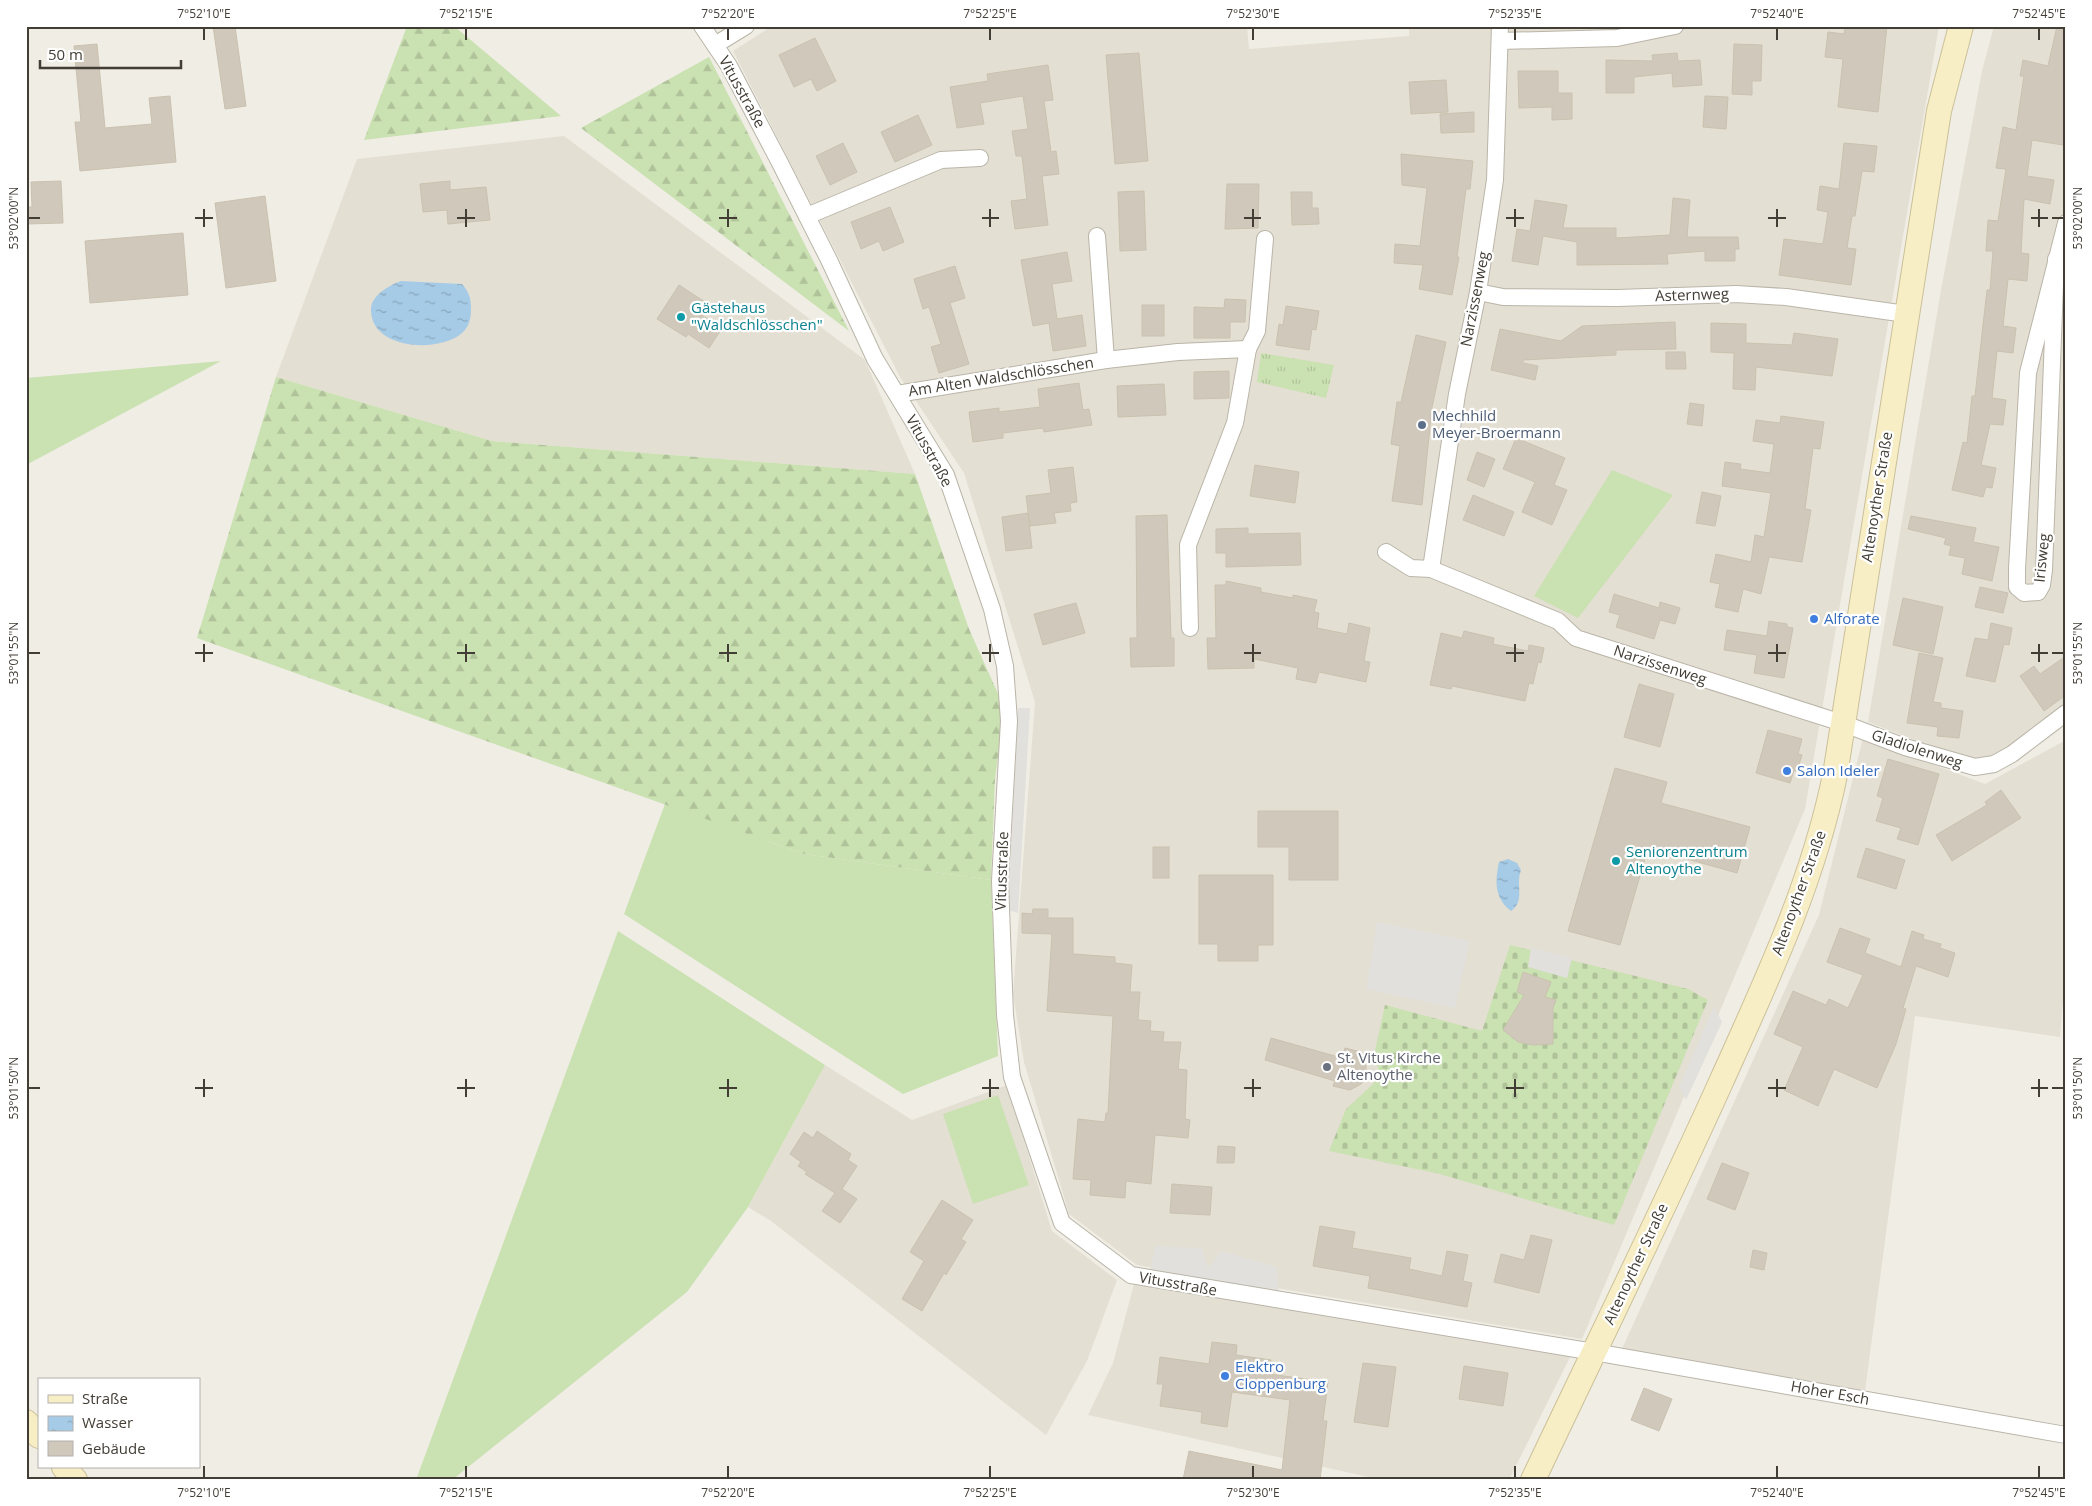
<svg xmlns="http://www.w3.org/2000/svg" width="2092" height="1506" font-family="'Open Sans',sans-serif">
<defs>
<pattern id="forest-firs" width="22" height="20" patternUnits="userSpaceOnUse" patternTransform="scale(1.25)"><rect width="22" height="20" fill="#cae1b1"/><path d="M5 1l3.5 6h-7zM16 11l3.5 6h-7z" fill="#afc299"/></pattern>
<pattern id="cemetery-stones" width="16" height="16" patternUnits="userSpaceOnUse" patternTransform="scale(1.25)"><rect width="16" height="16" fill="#cae1b1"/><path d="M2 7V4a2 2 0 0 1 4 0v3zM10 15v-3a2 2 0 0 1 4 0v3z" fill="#afc299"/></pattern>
<pattern id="park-tufts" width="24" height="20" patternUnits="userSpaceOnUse" patternTransform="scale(1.25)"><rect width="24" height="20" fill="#cae1b1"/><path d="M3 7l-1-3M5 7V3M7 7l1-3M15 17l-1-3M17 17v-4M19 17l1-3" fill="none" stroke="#afc299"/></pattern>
<pattern id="water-ripples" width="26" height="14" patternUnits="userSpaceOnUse" patternTransform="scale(1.25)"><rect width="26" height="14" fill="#a6cbe7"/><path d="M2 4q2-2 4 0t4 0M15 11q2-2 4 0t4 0" fill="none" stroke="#89a6bc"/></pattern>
</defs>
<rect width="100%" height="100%" fill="#f0ede5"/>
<g fill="#e4dfd3">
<polygon points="772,26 1247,26 1249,49 1409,36 1409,26 1939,26 1805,809 1582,1339 1137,1265 1069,1214 1024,1062 1013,994 1035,702 964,473 900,377 733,51"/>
<polygon points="1994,26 2066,26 2066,707 1991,758 1974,763 1868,722 1941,290 1982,71"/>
<polygon points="564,136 865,360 915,474 492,441 276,377 357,159"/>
<polygon points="1863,738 1985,784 2066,740 2066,967 2060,1037 1915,1016 1865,1391 1621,1351 1819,915"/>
<polygon points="825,1065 912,1120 1007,1085 1052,1231 1117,1280 1087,1361 1046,1435 771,1221 748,1207"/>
<polygon points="1134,1284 1571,1355 1509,1480 1382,1480 1088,1415 1113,1363"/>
</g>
<g fill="#cae1b1">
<polygon points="221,361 26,465 26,378"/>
<polygon points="1612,470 1673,495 1578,618 1534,596"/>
<polygon points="665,804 804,854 991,880 998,1056 903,1094 624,914"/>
<polygon points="618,931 825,1065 748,1207 687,1292 452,1480 416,1480"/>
<polygon points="998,1095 1029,1185 973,1204 943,1114"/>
</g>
<g fill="url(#forest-firs)">
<polygon points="407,26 454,26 561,116 364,140"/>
<polygon points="709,57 849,331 581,128"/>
<polygon points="276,377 492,441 915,474 969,629 1004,707 995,779 991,880 804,854 197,638"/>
</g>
<polygon fill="url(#cemetery-stones)" points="1510,945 1688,989 1708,1000 1614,1225 1436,1173 1329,1151 1346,1109 1373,1084 1379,1071 1374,1055 1385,1005 1482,1031"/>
<polygon fill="url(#park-tufts)" points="1261,353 1334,365 1326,398 1257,382"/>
<g fill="#e1e0dc">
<polygon points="1018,708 1030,708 1018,913 1008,910"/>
<polygon points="1377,922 1470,941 1455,1008 1366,989"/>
<polygon points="1531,948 1572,958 1567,978 1528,967"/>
<polygon points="1714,1006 1722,1022 1686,1100 1679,1087"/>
<polygon points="1155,1246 1202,1248 1208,1269 1221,1251 1277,1267 1279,1293 1150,1270"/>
</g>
<g fill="url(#water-ripples)">
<path d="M401,281L462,284C469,292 471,298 471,308C471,317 470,326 462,333C440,353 372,350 371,311C370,296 388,286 401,281Z"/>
<path d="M1508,859L1517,863L1521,870C1515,886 1526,900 1511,911C1494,898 1495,881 1499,862Z"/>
</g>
<g fill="#d0c9bb" stroke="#cac1af">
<polygon points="213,26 235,26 246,106 225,109"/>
<polygon points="1845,26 1887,26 1878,112 1838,107 1843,59 1825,57 1828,32 1844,34"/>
<polygon points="2057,26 2066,26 2066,105 2063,126 2066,126 2063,145 2032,140 2027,176 2054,180 2050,204 2024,199 2021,253 2029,254 2027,281 2008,279 2003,326 2016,328 2013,353 1997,351 1992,398 2006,400 2003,425 1990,424 1981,465 1996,468 1992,488 1986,487 1983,497 1952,490 1963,442 1967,443 1972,396 1975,396 1987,290 1990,290 1993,251 1986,251 1988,220 1998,221 2006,169 1996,168 2003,127 2016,130 2024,76 2020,76 2023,60 2048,66"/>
<polygon points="815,38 836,81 817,91 811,79 794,87 779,55"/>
<polygon points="97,44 105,128 152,124 149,98 170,96 176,162 80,171 75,122 81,122 74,46"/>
<polygon points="1734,44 1762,45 1761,81 1752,81 1752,95 1732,94"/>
<polygon points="1139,53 1148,161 1115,164 1106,55"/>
<polygon points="1677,53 1678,61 1700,60 1702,85 1673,87 1672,73 1634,77 1634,93 1606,93 1606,60 1653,61 1652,55"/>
<polygon points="1048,65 1053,100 1044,101 1051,152 1056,151 1059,174 1042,176 1048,225 1015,229 1011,201 1027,199 1022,156 1016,156 1012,131 1028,129 1023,96 980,103 984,124 957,128 950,87 988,81 987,74"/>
<polygon points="1518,71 1558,71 1558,93 1572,93 1572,119 1552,120 1552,107 1519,108"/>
<polygon points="1446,80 1448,112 1411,114 1409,82"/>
<polygon points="1705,96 1728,97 1726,129 1703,127"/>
<polygon points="1474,112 1474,132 1441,133 1440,114"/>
<polygon points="918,115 932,145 895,162 881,132"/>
<polygon points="843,143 857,172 830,185 816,156"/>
<polygon points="1844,143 1877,146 1874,172 1862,171 1855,216 1852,216 1847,248 1856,249 1851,285 1779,275 1784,239 1823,244 1828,212 1817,210 1820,186 1839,189"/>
<polygon points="1401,154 1473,161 1470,189 1466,189 1457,257 1459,257 1452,295 1419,289 1423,265 1394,263 1395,244 1420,246 1427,188 1402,185"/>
<polygon points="61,181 63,223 26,224 26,207 32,207 31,182"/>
<polygon points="450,181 450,190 486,187 490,220 448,224 447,210 423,212 420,184"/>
<polygon points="1227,184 1259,184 1258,228 1225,229"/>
<polygon points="1144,191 1146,250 1120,251 1118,192"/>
<polygon points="1291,192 1312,192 1312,208 1318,208 1319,224 1292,225"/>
<polygon points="265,196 276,281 226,288 215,203"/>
<polygon points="1673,198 1690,200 1687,237 1738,237 1739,249 1735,249 1735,261 1705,261 1705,251 1667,254 1668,264 1577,265 1577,242 1543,236 1538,265 1512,261 1517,229 1530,231 1535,200 1567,205 1563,228 1616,228 1616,238 1670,235"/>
<polygon points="890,207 904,242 883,251 879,241 861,249 851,222"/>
<polygon points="183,233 188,295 90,303 85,241"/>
<polygon points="1067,252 1072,281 1052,284 1057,319 1082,315 1086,346 1053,351 1049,323 1033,326 1021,260"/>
<polygon points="955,266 965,298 950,303 969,364 939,373 931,347 941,344 929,307 923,309 914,279"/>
<polygon points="679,285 708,304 700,314 722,328 709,348 688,334 686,337 657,319"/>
<polygon points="1225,299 1246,300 1245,322 1230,322 1230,338 1194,338 1194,307 1224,308"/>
<rect x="1142" y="305" width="22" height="31"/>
<polygon points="1286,306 1319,311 1316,330 1312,329 1309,350 1276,345 1279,324 1283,325"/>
<polygon points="1675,322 1676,349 1616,350 1616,355 1523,360 1523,363 1538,366 1535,380 1491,370 1500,329 1561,341 1582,326"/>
<polygon points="1711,323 1746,324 1746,343 1792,345 1794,333 1838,339 1832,376 1756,367 1755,390 1733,389 1734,353 1711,352"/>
<polygon points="1416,335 1446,342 1432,407 1422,505 1392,501 1400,446 1391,444 1397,402 1401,402"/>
<polygon points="1666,352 1685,352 1686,369 1666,369"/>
<polygon points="1229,371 1229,398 1194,399 1194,372"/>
<polygon points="1079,383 1083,410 1089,409 1092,425 1044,432 1043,428 1003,433 1003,438 973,442 969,412 999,408 999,412 1040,407 1038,389"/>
<polygon points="1164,384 1166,415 1118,417 1117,386"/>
<polygon points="1690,403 1704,405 1702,426 1687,424"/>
<polygon points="1781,416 1824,422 1820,449 1813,448 1805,509 1811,510 1802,562 1769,557 1761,594 1743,589 1738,612 1715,607 1720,584 1710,582 1716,554 1751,562 1755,535 1764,537 1771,493 1722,486 1725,462 1741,464 1740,469 1770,473 1774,444 1753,441 1756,420 1780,423"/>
<polygon points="1516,438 1565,458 1554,485 1567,490 1552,525 1522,512 1535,482 1503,469"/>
<polygon points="1477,452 1495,459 1484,487 1467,480"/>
<polygon points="1255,465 1299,472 1295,503 1250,496"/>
<polygon points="1073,467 1077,502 1070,503 1071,511 1054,513 1056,523 1030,526 1026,496 1051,493 1048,470"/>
<polygon points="1702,492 1721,496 1715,526 1696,523"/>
<polygon points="1473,495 1514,512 1504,536 1463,520"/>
<polygon points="1028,513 1032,548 1006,551 1002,517"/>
<polygon points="1167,515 1171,638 1174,638 1174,666 1131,667 1130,638 1137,638 1136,516"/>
<polygon points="1911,516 1976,528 1973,542 1999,547 1992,581 1962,574 1965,558 1949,555 1951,546 1944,544 1946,538 1908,529"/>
<polygon points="1248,528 1248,534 1300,533 1301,565 1226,567 1226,553 1216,553 1216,529"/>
<polygon points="1226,581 1261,588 1261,592 1293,598 1293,595 1317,600 1314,612 1319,613 1317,628 1347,634 1349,623 1370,628 1364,661 1370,662 1366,682 1319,672 1316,683 1296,679 1298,668 1254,659 1254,668 1208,669 1207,638 1216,638 1215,585 1226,585"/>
<polygon points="1980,587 2008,593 2003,613 1975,607"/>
<polygon points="1614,594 1659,608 1660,602 1680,608 1675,624 1660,620 1654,639 1616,627 1620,615 1609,612"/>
<polygon points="1903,598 1943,607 1933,654 1893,645"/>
<polygon points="1076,603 1085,633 1043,645 1034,614"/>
<polygon points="1769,621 1787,624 1787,627 1793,628 1784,678 1754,673 1757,655 1724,650 1727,630 1767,636"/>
<polygon points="1991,623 2012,628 2009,645 2004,644 1995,682 1966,676 1975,638 1988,640"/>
<polygon points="1464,631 1494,638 1493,644 1528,651 1529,645 1544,648 1541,663 1538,662 1533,684 1529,683 1525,701 1452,686 1451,689 1430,685 1441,633 1462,638"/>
<polygon points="1919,653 1943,658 1933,702 1941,703 1941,708 1963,711 1959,738 1937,736 1938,727 1907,723"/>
<polygon points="2066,656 2066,695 2044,711 2020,676 2034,666 2040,674"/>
<polygon points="1639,684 1674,694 1660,747 1624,737"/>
<polygon points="1768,730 1802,739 1798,754 1802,755 1797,771 1794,770 1790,783 1756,773"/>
<polygon points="1888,759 1939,774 1918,845 1897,839 1901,828 1876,821 1883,798 1877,796"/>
<polygon points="1615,768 1667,782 1661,803 1750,827 1737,873 1648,848 1620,945 1568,931"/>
<polygon points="2001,790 2021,818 1952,861 1936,835 1987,805 1985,802"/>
<polygon points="1258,811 1338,811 1338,880 1289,880 1289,847 1258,847"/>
<rect x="1153" y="847" width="16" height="31"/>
<polygon points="1866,848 1905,860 1896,889 1857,877"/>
<polygon points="1199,875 1273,875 1273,945 1258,945 1258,961 1218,961 1218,944 1199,944"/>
<polygon points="1033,909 1048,909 1048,918 1073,918 1073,954 1115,957 1115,963 1132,965 1130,992 1140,992 1138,1020 1151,1021 1150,1031 1164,1032 1163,1042 1181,1042 1178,1069 1187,1070 1185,1119 1190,1120 1188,1138 1155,1135 1151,1184 1126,1181 1125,1198 1090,1195 1091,1180 1073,1179 1078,1119 1105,1122 1106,1113 1108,1113 1113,1016 1047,1011 1052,934 1022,933 1022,913 1032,914"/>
<polygon points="1840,928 1870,939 1865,953 1901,967 1912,931 1924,935 1923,939 1941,944 1940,948 1955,953 1948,977 1916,966 1903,1008 1906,1009 1896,1044 1877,1088 1834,1069 1818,1106 1784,1090 1803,1047 1774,1034 1793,991 1826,1005 1829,999 1848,1008 1863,975 1827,962"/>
<polygon points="1523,972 1551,982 1545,997 1556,1000 1553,1008 1553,1044 1533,1045 1518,1042 1503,1030 1524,995 1517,992"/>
<polygon points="1271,1038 1342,1058 1345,1048 1361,1052 1365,1061 1367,1074 1361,1084 1350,1090 1333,1086 1335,1081 1265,1060"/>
<polygon points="817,1131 851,1154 848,1160 857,1166 842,1189 857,1199 840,1223 822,1211 835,1193 805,1174 807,1172 798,1166 801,1162 790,1154 804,1132 813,1138"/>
<polygon points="1218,1146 1235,1147 1234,1163 1217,1163"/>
<polygon points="1722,1163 1749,1173 1735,1210 1707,1199"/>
<polygon points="1172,1184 1212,1187 1210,1215 1170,1213"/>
<polygon points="942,1200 973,1220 961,1239 966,1242 946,1275 944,1273 922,1311 902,1299 924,1261 910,1252"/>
<polygon points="1320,1226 1355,1232 1352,1248 1411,1258 1409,1269 1442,1276 1447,1251 1468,1255 1463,1281 1472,1283 1467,1307 1368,1288 1370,1276 1313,1266"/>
<polygon points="1531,1235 1552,1240 1539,1293 1494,1282 1501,1254 1524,1260"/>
<polygon points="1753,1250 1767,1253 1764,1270 1750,1267"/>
<polygon points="1212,1342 1237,1345 1236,1355 1271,1360 1269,1374 1328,1382 1323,1421 1327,1421 1320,1480 1183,1480 1189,1451 1282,1470 1290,1400 1232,1392 1227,1427 1201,1423 1202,1412 1160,1406 1163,1384 1157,1384 1160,1357 1209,1364"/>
<polygon points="1363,1363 1396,1367 1388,1427 1354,1422"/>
<polygon points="1464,1366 1508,1373 1503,1406 1459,1399"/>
<polygon points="1644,1388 1672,1399 1659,1431 1631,1420"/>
</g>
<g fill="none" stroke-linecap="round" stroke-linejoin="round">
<g stroke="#bab5a8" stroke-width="18">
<g id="minor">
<polyline points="702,26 729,66 780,163 829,260 875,359 946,475 992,609 1005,666 1009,721 1000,881 1005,1015 1012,1077 1062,1223 1131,1275 1594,1352 2066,1435"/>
<polyline points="1500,41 1617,38 1675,26"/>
<polyline points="715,45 746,26"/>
<polyline points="807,216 941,160 980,158"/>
<polyline points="1097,236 1106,360"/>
<polyline points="2056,259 2044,570 2042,585 2038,592 2024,593 2017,587 2017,569 2028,373 2066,223"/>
<polyline points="1478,292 1503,297 1618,298 1736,294 1786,297 1906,314"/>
<polyline points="1248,349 1257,331 1265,239"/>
<polyline points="897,394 1106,360 1178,352 1248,349 1235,423 1188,545 1190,628"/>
<polyline points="1386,552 1411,568 1431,569 1558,621 1576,638 1842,723 1905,747 1975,767 1994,764 2012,754 2066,713"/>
<polyline points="1431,569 1457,394 1478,292 1495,180 1500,26"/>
</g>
</g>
<g stroke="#cbc098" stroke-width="26">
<g id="secondary">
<polyline points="26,1422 39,1436"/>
<polyline points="64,1467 75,1480"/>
<path d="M1533,1480C1596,1347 1661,1215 1721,1082C1766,982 1813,883 1835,775L1939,111L1961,26"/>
</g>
</g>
<use href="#minor" stroke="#fff" stroke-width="16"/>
<use href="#secondary" stroke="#f8eec6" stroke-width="24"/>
</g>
<path fill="none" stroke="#423d35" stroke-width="2" d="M204,28V40M466,28V40M728,28V40M990,28V40M1253,28V40M1515,28V40M1777,28V40M2039,28V40M204,209V227M466,209V227M728,209V227M990,209V227M1253,209V227M1515,209V227M1777,209V227M2039,209V227M28,218H40M195,218H213M457,218H475M719,218H737M982,218H999M1244,218H1261M1506,218H1524M1768,218H1786M2031,218H2048M2052,218H2064M204,644V662M466,644V662M728,644V662M990,644V662M1253,644V662M1515,644V662M1777,644V662M2039,644V662M28,653H40M195,653H213M457,653H475M719,653H737M982,653H999M1244,653H1261M1506,653H1524M1768,653H1786M2031,653H2048M2052,653H2064M204,1079V1097M466,1079V1097M728,1079V1097M990,1079V1097M1253,1079V1097M1515,1079V1097M1777,1079V1097M2039,1079V1097M28,1088H40M195,1088H213M457,1088H475M719,1088H737M982,1088H999M1244,1088H1261M1506,1088H1524M1768,1088H1786M2031,1088H2048M2052,1088H2064M204,1466V1478M466,1466V1478M728,1466V1478M990,1466V1478M1253,1466V1478M1515,1466V1478M1777,1466V1478M2039,1466V1478"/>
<g fill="#0f9aa8" stroke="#fff" stroke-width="2">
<circle cx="681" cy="317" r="5"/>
<circle cx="1616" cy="861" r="5"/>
</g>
<circle fill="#5c6f8a" stroke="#fff" stroke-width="2" cx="1422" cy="425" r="5"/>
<g fill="#3f7fe0" stroke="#fff" stroke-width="2">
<circle cx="1814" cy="619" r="5"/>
<circle cx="1787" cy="771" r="5"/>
<circle cx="1225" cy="1376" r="5"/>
</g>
<circle fill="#6b7280" stroke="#fff" stroke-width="2" cx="1327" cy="1067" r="5"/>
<g text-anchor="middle" stroke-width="4.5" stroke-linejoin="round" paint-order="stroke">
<g font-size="15" fill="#423d35" stroke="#fff">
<text transform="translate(742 92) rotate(61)" y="5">Vitusstraße</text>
<text transform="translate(1692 295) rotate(-2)" y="5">Asternweg</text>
<text transform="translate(1475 299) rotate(-79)" y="5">Narzissenweg</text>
<text transform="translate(1001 377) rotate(-9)" y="5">Am Alten Waldschlösschen</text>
<text transform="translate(929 451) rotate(61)" y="5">Vitusstraße</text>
<text transform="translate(1877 497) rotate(-81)" y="5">Altenoyther Straße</text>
<text transform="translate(2042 558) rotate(-84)" y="5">Irisweg</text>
<text transform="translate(1660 665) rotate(18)" y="5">Narzissenweg</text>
<text transform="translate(1917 749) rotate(18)" y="5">Gladiolenweg</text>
<text transform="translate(1002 871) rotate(-88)" y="5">Vitusstraße</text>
<text transform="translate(1799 893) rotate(-70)" y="5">Altenoyther Straße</text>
<text transform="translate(1636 1264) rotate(-65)" y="5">Altenoyther Straße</text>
<text transform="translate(1178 1284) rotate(10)" y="5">Vitusstraße</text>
<text transform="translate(1830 1393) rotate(10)" y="5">Hoher Esch</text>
</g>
<g font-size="15" fill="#0d838f" stroke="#fff" text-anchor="start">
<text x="691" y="313">Gästehaus<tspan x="691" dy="17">"Waldschlösschen"</tspan></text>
<text x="1626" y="857">Seniorenzentrum<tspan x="1626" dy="17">Altenoythe</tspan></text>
</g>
<g font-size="15" fill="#4e5e75" stroke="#fff" text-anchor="start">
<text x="1432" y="421">Mechhild<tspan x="1432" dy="17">Meyer-Broermann</tspan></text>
</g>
<g font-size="15" fill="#366cbe" stroke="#fff" text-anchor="start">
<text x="1824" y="624">Alforate</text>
<text x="1797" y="776">Salon Ideler</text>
<text x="1235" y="1372">Elektro<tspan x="1235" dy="17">Cloppenburg</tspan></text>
</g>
<g font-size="15" fill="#5b616d" stroke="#fff" text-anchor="start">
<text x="1337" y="1063">St. Vitus Kirche<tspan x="1337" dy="17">Altenoythe</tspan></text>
</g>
</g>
<rect width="2092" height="1506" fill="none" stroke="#ffffff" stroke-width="55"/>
<rect x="38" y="1378" width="162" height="90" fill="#ffffff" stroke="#b3b1ae"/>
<rect x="48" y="1395" width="25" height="8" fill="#f8eec6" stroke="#b3b1ae"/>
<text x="82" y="1404" font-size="15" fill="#423d35">Straße</text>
<rect x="48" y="1416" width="25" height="15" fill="url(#water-ripples)" stroke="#b3b1ae"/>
<text x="82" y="1428" font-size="15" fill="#423d35">Wasser</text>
<rect x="48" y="1441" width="25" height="15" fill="#d0c9bb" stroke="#b3b1ae"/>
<text x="82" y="1454" font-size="15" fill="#423d35">Gebäude</text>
<path d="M40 60v8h141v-8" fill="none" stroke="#423d35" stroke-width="2.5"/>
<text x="48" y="60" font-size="15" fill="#423d35" stroke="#ffffff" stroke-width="4" paint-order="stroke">50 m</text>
<rect x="28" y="28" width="2036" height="1450" fill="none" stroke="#423d35" stroke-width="2"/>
<g font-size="12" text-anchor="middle" fill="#423d35">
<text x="204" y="18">7°52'10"E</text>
<text x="466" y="18">7°52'15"E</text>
<text x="728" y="18">7°52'20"E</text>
<text x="990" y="18">7°52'25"E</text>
<text x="1253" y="18">7°52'30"E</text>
<text x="1515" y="18">7°52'35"E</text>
<text x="1777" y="18">7°52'40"E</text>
<text x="2039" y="18">7°52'45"E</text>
<text transform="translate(14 218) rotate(-90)" y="4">53°02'00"N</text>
<text transform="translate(2078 218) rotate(-90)" y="4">53°02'00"N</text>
<text transform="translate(14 653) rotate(-90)" y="4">53°01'55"N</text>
<text transform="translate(2078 653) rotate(-90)" y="4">53°01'55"N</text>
<text transform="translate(14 1088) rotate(-90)" y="4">53°01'50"N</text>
<text transform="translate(2078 1088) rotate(-90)" y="4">53°01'50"N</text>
<text x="204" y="1497">7°52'10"E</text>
<text x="466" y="1497">7°52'15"E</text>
<text x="728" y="1497">7°52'20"E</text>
<text x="990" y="1497">7°52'25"E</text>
<text x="1253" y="1497">7°52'30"E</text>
<text x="1515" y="1497">7°52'35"E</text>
<text x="1777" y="1497">7°52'40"E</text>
<text x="2039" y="1497">7°52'45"E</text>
</g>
</svg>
